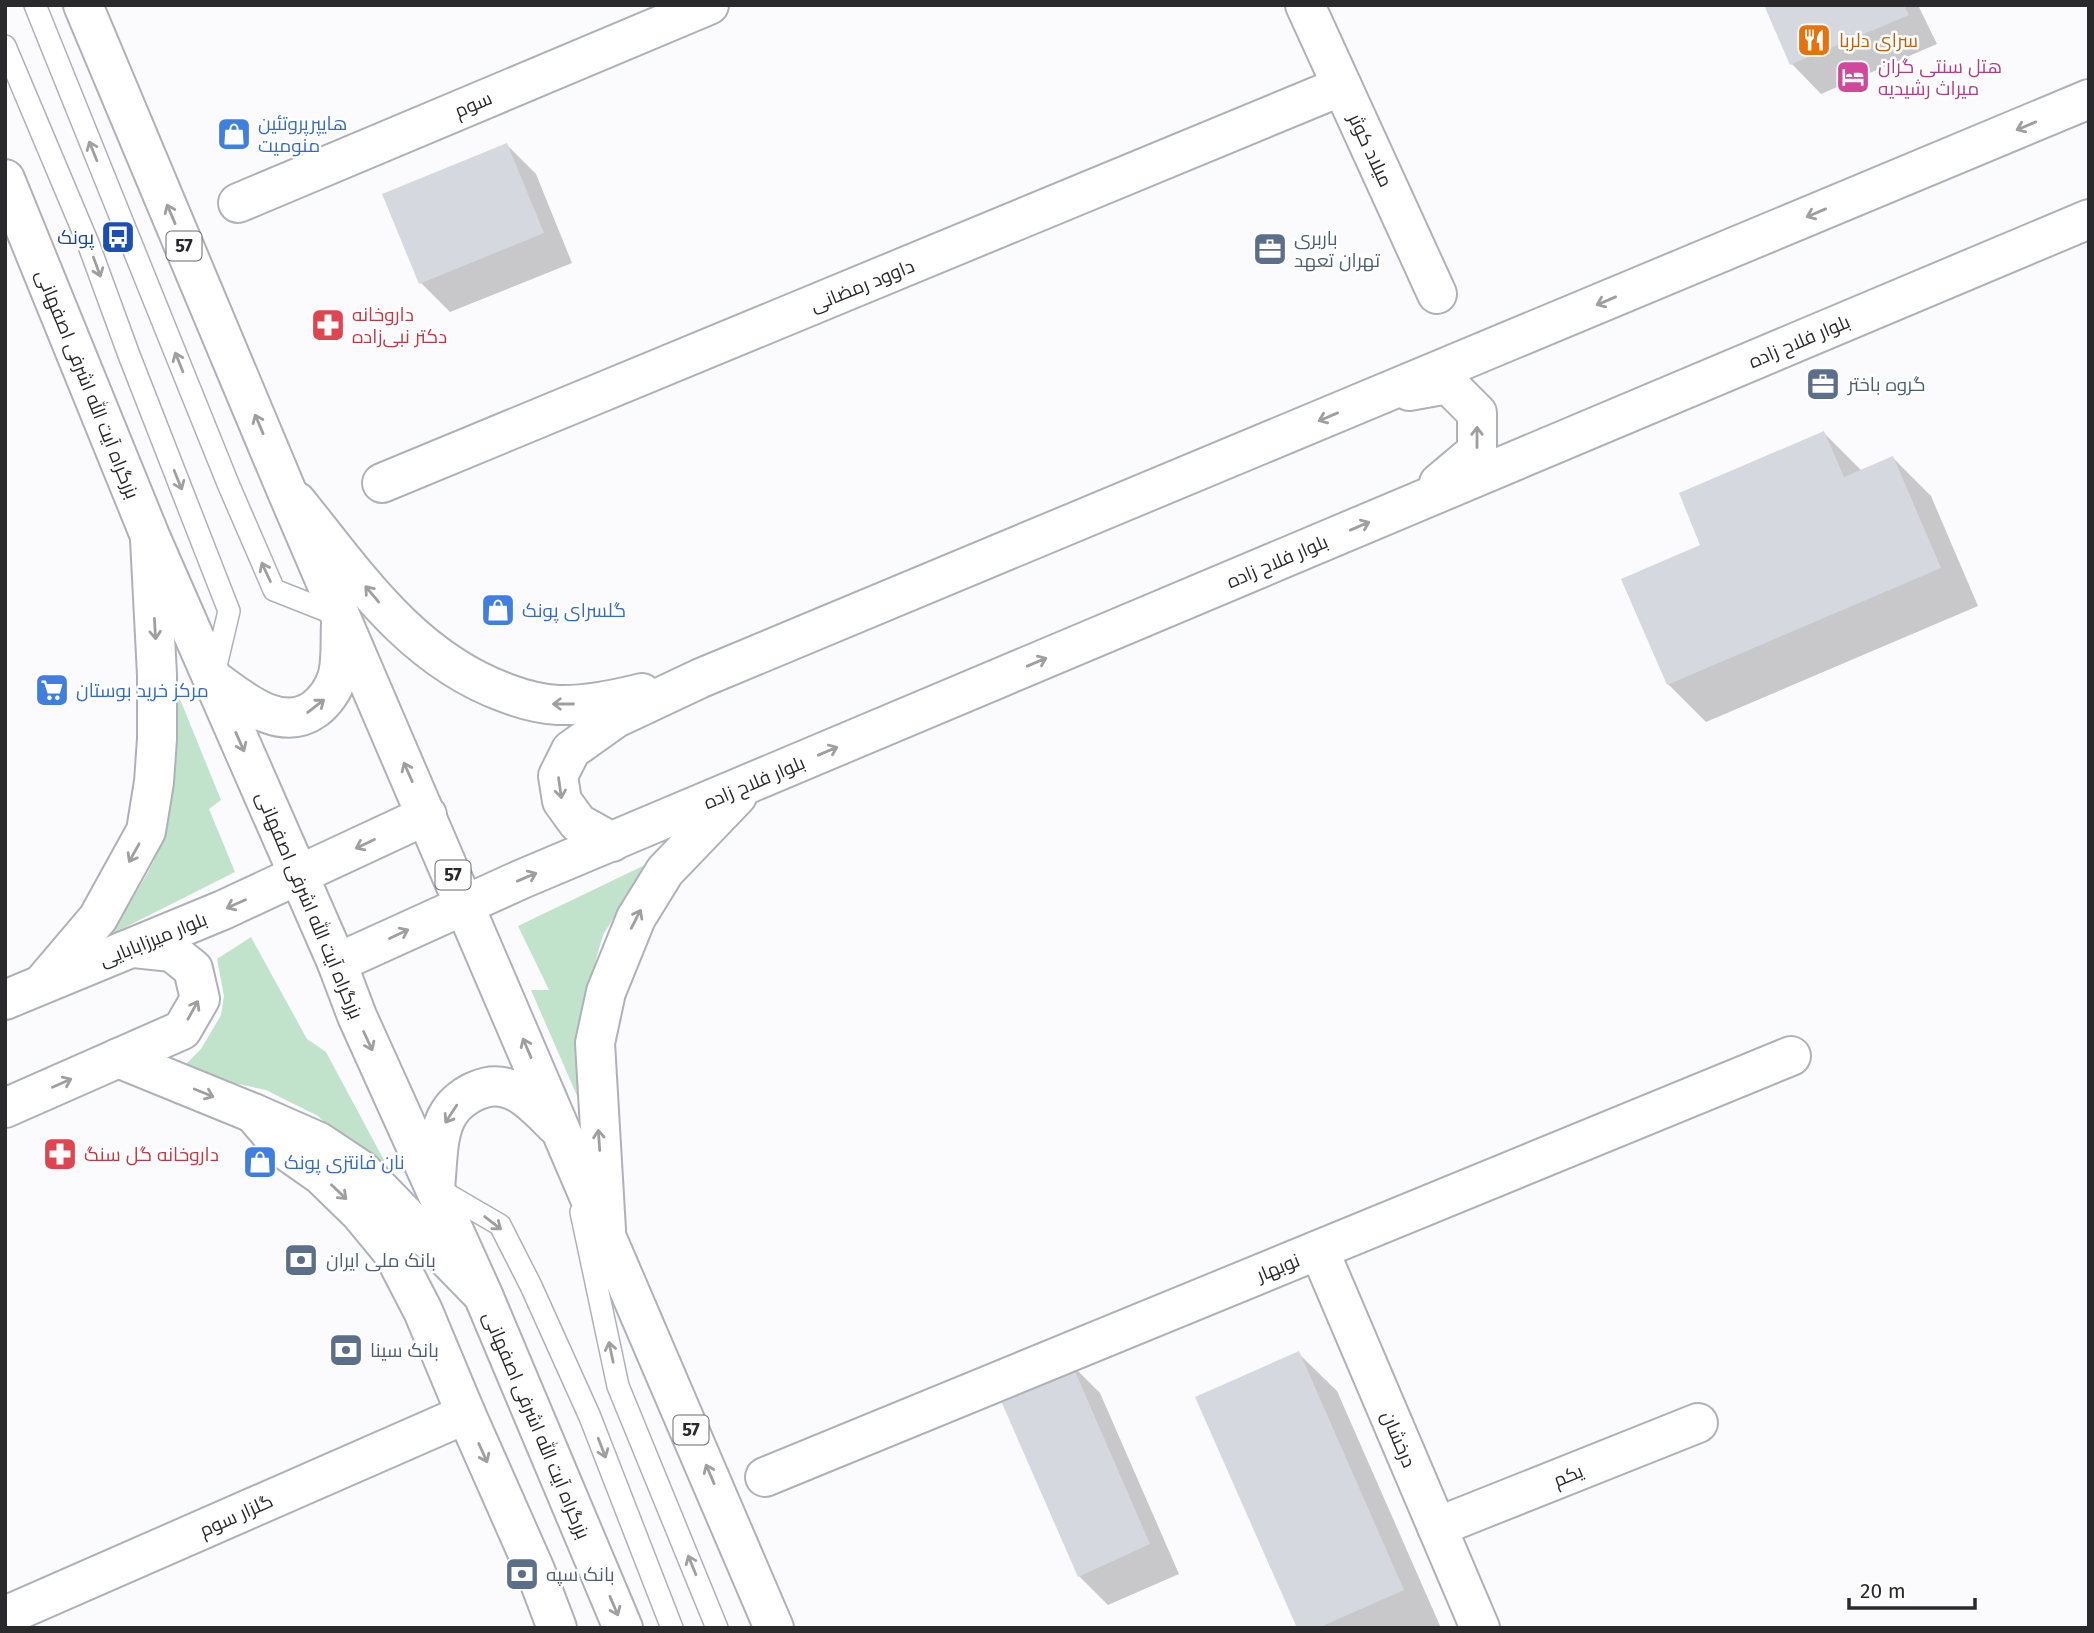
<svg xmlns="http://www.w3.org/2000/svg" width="2094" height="1633" font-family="'Fira Sans',Cairo,sans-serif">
<rect width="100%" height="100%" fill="#fbfbfe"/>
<g fill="#c2e3cb">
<path d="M171,677L221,800L209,809L235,872L110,935C126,908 145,881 158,852C181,796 174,736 171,677Z"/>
<polygon points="647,864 603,935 593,970 584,1014 588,1121 531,990 549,990 518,926"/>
<polygon points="251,937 307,1039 326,1052 408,1205 318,1116 266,1090 172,1070 187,1063 201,1049 221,1015 224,996 217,959"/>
</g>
<g fill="#0003">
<polygon points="1766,5 1918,5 1937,44 1821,94 1792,64"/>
<polygon points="507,145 536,174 572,263 450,312 421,283"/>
<polygon points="1824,433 1862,471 1893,458 1931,496 1978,606 1706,722 1668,684 1703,545"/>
<polygon points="1298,1353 1337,1391 1441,1628 1299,1628"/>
<polygon points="1071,1364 1100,1393 1179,1574 1108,1605 1079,1576"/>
</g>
<g fill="#d6d8df">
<polygon points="1764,5 1904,5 1909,15 1790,65"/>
<polygon points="507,143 544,233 419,284 382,194"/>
<polygon points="1824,431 1844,477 1893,456 1941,568 1667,685 1621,579 1700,545 1679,493"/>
<polygon points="1299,1351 1404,1590 1318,1628 1297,1628 1195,1397"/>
<polygon points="1071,1362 1150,1544 1078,1577 998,1394"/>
</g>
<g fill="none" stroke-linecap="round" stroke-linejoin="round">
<g stroke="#afb1b8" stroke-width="24">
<g id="lane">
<polyline points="35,5 229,486 274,590 340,616"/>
<polyline points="5,46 88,243 129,355 229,611 214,674"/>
<polyline points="440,1190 500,1225 531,1286 590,1417 672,1628"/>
<polyline points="581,1212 618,1386 717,1628"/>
</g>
</g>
<g stroke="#afb1b8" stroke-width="42">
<g id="street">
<polyline points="1305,5 1437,294"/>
<polyline points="238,203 709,5"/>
<polyline points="382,483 1342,86"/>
<polyline points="253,1113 284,1149 321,1175 360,1213 393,1253 423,1311 466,1414 535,1570 557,1628"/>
<polyline points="1319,1250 1480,1628"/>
<polyline points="765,1477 1791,1056"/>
<polyline points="1437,1527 1698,1423"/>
<polyline points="5,1616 466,1414"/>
</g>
</g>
<g stroke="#afb1b8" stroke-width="42">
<g id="secondary">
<polyline points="1409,391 1448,384 1477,413 1477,451 1439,483"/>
<path d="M297,502C357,577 412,659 506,693C522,699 540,704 558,705C586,706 614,700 642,693"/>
<polyline points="612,842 578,823 562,801 558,776 571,750 616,718 701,678 2089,99"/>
<polyline points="337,963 522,879 2089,219"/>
<polyline points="42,984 98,918 146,831 154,782 157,739 157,675 150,539"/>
<polyline points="5,1000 223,910 427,815"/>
<polyline points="118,1058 253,1113 319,1142 361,1170 480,1292"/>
<polyline points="5,1108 182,1030 200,999 193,969 172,952 134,948"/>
<polyline points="606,1230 595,1043 606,992 636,918 665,871 737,796"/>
</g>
</g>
<g stroke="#afb1b8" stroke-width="42">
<g id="highway">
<polyline points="83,5 285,487 774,1628"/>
<polyline points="5,179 150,536 337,963 357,1016 483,1295 623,1628"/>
<path d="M213,679C241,699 280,734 315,709C324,702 333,690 337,678C342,662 340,641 341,624"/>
<path d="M435,1187C438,1164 436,1133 449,1113C455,1103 467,1094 478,1090C510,1076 534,1104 555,1125"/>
</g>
</g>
<use href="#lane" stroke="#fff" stroke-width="21"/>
<use href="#street" stroke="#fff" stroke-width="38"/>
<use href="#secondary" stroke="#fff" stroke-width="38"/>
<use href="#highway" stroke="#fff" stroke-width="38"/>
</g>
<defs><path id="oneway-shaft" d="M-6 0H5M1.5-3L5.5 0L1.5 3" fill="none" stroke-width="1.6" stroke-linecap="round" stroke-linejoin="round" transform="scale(1.75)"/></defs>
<g stroke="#9f9fa0">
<use href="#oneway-shaft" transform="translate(2026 126) rotate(157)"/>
<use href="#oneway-shaft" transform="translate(93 151) rotate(-112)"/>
<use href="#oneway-shaft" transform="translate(1816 213) rotate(157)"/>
<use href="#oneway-shaft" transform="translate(171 214) rotate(-113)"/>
<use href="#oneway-shaft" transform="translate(97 267) rotate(70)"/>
<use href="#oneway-shaft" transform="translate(1606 301) rotate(157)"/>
<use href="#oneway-shaft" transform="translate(179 362) rotate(-112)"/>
<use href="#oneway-shaft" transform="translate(1328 417) rotate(157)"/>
<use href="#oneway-shaft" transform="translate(259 424) rotate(-113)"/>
<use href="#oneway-shaft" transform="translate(1477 437) rotate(-90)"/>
<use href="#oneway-shaft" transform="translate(178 480) rotate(68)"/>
<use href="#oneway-shaft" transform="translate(1360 526) rotate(-23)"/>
<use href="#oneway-shaft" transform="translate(266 572) rotate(-115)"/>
<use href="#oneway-shaft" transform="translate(372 594) rotate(-130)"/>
<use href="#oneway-shaft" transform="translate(155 629) rotate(87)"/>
<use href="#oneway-shaft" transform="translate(1037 662) rotate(-23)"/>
<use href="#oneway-shaft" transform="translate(563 704) rotate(-180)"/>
<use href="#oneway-shaft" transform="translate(316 706) rotate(-38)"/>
<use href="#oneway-shaft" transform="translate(240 742) rotate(66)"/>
<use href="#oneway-shaft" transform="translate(828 751) rotate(-23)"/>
<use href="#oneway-shaft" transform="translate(408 772) rotate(-114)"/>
<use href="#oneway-shaft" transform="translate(560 788) rotate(82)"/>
<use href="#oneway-shaft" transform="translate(365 844) rotate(155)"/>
<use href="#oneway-shaft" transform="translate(134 853) rotate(119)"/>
<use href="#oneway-shaft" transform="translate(527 877) rotate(-23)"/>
<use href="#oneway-shaft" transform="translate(236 904) rotate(156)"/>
<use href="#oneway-shaft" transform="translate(636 919) rotate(-63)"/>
<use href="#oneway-shaft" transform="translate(399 934) rotate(-25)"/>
<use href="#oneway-shaft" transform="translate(193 1010) rotate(-61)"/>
<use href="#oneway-shaft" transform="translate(368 1041) rotate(65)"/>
<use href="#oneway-shaft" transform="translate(527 1048) rotate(-113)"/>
<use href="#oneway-shaft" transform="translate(62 1083) rotate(-24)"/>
<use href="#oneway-shaft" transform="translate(204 1093) rotate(22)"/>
<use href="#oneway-shaft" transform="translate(451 1114) rotate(123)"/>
<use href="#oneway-shaft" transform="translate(599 1140) rotate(-94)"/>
<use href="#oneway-shaft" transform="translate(339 1192) rotate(44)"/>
<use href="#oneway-shaft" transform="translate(493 1223) rotate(38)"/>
<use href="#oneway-shaft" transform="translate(611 1352) rotate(-102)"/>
<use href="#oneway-shaft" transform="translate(602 1448) rotate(69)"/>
<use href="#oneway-shaft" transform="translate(483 1453) rotate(66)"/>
<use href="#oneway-shaft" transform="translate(710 1474) rotate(-113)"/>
<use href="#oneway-shaft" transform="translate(692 1565) rotate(-112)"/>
<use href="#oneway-shaft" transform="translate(614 1606) rotate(67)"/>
</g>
<defs>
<g id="restaurant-square" transform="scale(1.75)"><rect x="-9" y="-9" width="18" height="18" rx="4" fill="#e8710a" stroke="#fff"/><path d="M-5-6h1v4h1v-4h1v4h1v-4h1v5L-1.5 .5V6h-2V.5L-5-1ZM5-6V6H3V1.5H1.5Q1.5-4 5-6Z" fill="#fff"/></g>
<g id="hotel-square" transform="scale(1.75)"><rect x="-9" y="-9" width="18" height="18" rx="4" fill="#d1479c" stroke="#fff"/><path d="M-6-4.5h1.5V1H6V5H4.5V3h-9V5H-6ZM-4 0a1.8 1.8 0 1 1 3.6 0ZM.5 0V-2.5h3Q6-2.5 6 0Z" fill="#fff"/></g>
<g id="shop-square" transform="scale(1.75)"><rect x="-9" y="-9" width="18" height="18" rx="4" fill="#3f7fe0" stroke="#fff"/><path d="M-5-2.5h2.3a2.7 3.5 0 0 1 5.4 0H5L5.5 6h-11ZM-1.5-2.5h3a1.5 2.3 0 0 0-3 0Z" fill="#fff"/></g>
<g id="bus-square" transform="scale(1.75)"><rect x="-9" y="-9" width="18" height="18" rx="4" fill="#1a4fb4" stroke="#fff"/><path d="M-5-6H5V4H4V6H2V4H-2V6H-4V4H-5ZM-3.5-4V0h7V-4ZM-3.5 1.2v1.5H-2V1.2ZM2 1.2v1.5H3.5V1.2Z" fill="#fff"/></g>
<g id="office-square" transform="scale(1.75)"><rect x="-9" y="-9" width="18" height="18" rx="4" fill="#5c6f8a" stroke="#fff"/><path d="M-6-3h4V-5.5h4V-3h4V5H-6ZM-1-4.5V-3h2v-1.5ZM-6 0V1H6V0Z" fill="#fff"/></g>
<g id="pharmacy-square" transform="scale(1.75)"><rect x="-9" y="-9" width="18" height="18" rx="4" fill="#e0444e" stroke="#fff"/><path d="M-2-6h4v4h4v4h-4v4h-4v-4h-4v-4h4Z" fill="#fff"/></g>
<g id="supermarket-square" transform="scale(1.75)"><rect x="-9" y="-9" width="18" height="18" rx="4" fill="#3f7fe0" stroke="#fff"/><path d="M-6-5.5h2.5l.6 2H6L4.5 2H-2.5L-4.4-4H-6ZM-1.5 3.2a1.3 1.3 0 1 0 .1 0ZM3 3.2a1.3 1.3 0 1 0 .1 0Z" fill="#fff"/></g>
<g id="bank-square" transform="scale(1.75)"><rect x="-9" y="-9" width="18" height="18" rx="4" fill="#5c6f8a" stroke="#fff"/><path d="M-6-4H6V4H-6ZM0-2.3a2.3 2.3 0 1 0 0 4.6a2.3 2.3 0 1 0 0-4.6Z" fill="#fff"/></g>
</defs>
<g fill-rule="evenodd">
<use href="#restaurant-square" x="1814" y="40"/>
<use href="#hotel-square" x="1853" y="77"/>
<use href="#shop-square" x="234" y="134"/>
<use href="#bus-square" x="118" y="237"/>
<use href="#office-square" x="1270" y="249"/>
<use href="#pharmacy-square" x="328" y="325"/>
<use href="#office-square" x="1823" y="384"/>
<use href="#shop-square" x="498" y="610"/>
<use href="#supermarket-square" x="52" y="690"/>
<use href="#pharmacy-square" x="60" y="1154"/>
<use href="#shop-square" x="260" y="1162"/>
<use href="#bank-square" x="301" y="1260"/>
<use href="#bank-square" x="346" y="1350"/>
<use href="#bank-square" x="522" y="1574"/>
</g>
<g text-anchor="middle" stroke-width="5" stroke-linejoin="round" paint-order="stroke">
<g fill="#fff" stroke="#6a6a6c" stroke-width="2">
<rect x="166.5" y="231.5" width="35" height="29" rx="5"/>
<rect x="435.5" y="860.5" width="35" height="29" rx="5"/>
<rect x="673.5" y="1415.5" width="35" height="29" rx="5"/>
</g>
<g font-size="18" font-weight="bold" fill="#2a2a2d">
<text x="184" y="252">57</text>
<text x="453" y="881">57</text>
<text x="691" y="1436">57</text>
</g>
<g font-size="19" fill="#c56008" stroke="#fff" text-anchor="start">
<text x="1839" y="47">سرای دلربا</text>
</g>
<g font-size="19" fill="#b23c85" stroke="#fff" text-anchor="start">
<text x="1878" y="73">هتل سنتی گران<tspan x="1878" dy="22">میراث رشیدیه</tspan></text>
</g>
<g font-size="19" fill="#2a2a2d" stroke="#fff">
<text transform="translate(473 104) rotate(-23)" y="7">سوم</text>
<text transform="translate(1371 150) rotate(65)" y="7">میلاد کوثر</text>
<text transform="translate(862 285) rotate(-22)" y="7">داوود رمضانی</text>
<text transform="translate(1799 341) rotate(-23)" y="7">بلوار فلاح زاده</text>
<text transform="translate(88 384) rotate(68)" y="7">بزرگراه آیت الله اشرفی اصفهانی</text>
<text transform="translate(1277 561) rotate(-23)" y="7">بلوار فلاح زاده</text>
<text transform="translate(754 782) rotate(-23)" y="7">بلوار فلاح زاده</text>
<text transform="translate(310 905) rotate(67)" y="7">بزرگراه آیت الله اشرفی اصفهانی</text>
<text transform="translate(153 939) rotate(-22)" y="7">بلوار میرزابابایی</text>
<text transform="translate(1278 1267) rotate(-22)" y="7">نوبهار</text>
<text transform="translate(537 1425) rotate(67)" y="7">بزرگراه آیت الله اشرفی اصفهانی</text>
<text transform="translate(1399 1439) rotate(67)" y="7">درخشان</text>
<text transform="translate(1568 1475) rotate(-22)" y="7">یکم</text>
<text transform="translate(236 1515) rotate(-24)" y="7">گلزار سوم</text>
</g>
<g font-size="19" fill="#366cbe" stroke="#fff" text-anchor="start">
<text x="258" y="130">هایپرپروتئین<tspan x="258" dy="22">منومیت</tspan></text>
<text x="522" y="617">گلسرای پونک</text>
<text x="76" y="697">مرکز خرید بوستان</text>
<text x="284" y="1169">نان فانتزی پونک</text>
</g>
<g font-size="19" fill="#164399" stroke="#fff" text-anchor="end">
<text x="94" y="244">پونک</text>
</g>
<g font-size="19" fill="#4e5e75" stroke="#fff" text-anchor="start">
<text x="1294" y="245">باربری<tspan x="1294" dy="22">تهران تعهد</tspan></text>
<text x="1848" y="391">گروه باختر</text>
<text x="326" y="1267">بانک ملی ایران</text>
<text x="370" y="1357">بانک سینا</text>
<text x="546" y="1581">بانک سپه</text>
</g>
<g font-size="19" fill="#be3a42" stroke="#fff" text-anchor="start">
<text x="352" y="321">داروخانه<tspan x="352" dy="22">دکتر نبی‌زاده</tspan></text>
<text x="84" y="1161">داروخانه گل سنگ</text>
</g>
</g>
<rect width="2094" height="1633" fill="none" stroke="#2a2a2d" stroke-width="14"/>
<path d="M1849 1598v10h126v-10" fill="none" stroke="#2a2a2d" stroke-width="3.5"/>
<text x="1860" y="1598" font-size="21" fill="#2a2a2d" stroke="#ffffff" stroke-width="5" paint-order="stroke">20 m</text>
</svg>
